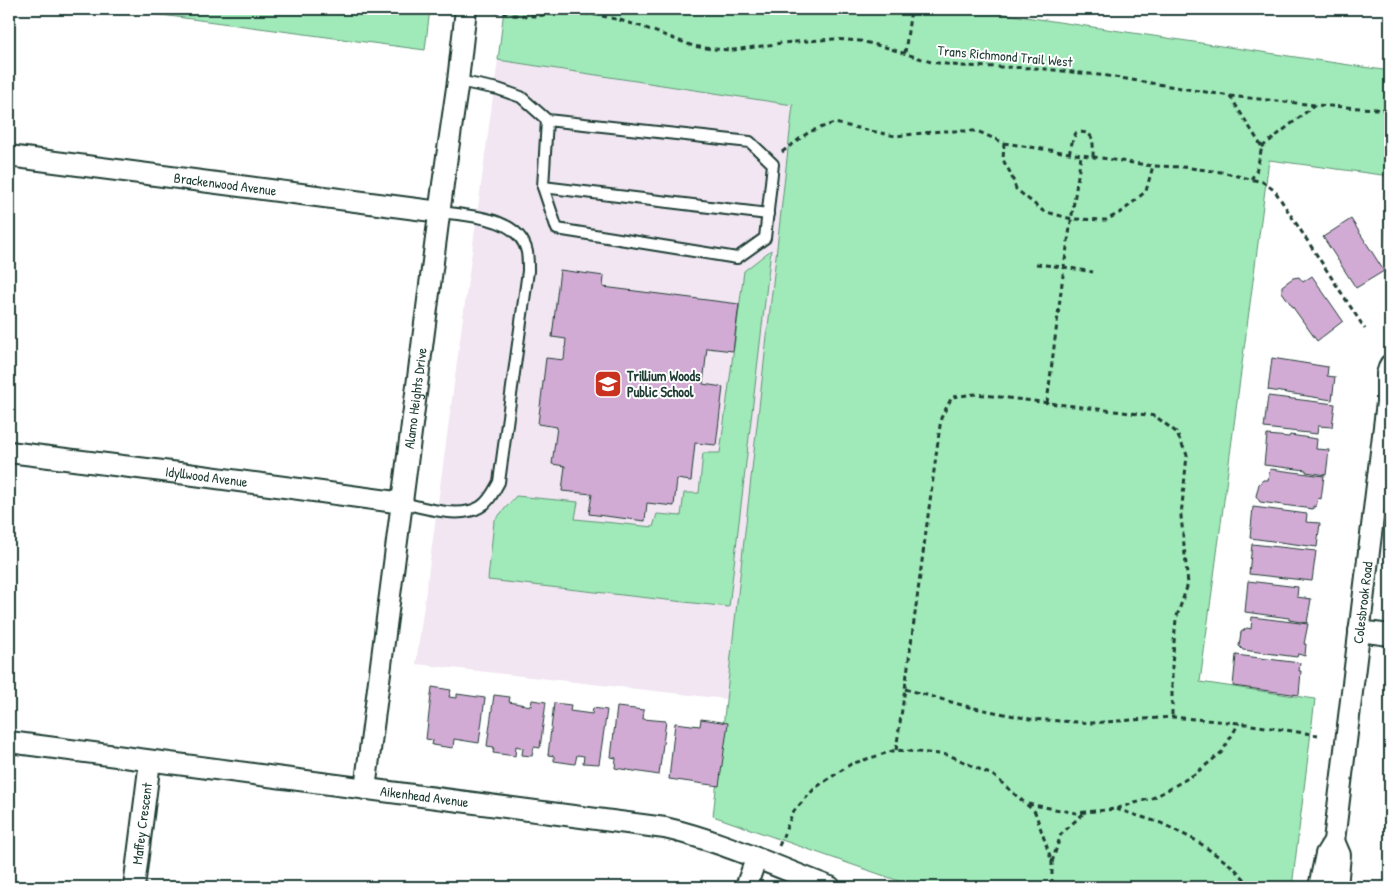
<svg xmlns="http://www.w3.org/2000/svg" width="1399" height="896" font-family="'Patrick Hand',sans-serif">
<rect width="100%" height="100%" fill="#fff"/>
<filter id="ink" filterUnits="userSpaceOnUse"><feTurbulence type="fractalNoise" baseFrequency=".02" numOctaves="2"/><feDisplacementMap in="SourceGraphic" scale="10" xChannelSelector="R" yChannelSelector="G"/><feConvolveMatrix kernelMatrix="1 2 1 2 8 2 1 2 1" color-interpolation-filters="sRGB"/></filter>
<g filter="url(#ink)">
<polygon fill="#f1e6f2" points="498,60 793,105 726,699 416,664"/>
<g fill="#a0e9b8" stroke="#609376">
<polygon points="116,9 430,9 425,50"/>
<polygon points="504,9 971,9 1390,71 1390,176 1269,160 1200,682 1315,699 1292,887 916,887 713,816 793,105 498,60"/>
<polygon points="771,250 729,607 488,580 494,521 516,496 578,502 575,519 653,527 657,514 681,516 684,493 699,493 703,453 720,453 744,271"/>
</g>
<g fill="#d1abd4" stroke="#1f3d34">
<polygon points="1386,218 1390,218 1390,278 1388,278"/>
<polygon points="1351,219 1384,271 1356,288 1323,237"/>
<polygon points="560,270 604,276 603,287 739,304 733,351 707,348 703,384 723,387 716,445 695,443 691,481 677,479 674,506 647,503 645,521 589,514 592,494 562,491 565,466 552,464 557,427 538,424 546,358 564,360 566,339 552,337"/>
<polygon points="1312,276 1343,321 1317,341 1282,292 1282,286 1293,278 1299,277 1303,282"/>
<polygon points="1272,358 1328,367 1327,376 1335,377 1332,400 1268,390"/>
<polygon points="1268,396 1335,404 1332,427 1318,426 1317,434 1264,428"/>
<polygon points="1267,435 1289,437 1290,435 1317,439 1316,449 1329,450 1326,475 1306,472 1306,470 1264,465"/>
<polygon points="1270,469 1324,476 1321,499 1318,498 1316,507 1313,506 1313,509 1260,502 1256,496 1259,484 1263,480 1268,480"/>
<polygon points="1253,507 1307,514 1306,522 1320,523 1317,547 1250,538"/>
<polygon points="1252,544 1316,551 1312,581 1249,574"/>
<polygon points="1248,581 1298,587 1297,597 1311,599 1307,623 1289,620 1289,618 1245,612"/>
<polygon points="1252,617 1308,624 1304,644 1306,644 1305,656 1298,654 1297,657 1243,650 1239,646 1241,632 1247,628 1251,629"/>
<polygon points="1236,655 1300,663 1299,671 1301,671 1299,695 1233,686"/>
<polygon points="432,687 451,690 449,697 457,698 457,694 485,698 479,743 454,739 453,748 432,745 433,740 426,739"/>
<polygon points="494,695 510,697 509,702 531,706 532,700 546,702 540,748 534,747 532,756 522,755 523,748 516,746 515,756 493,753 494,747 487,746"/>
<polygon points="554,703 571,705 570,711 592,714 593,708 607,710 599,764 583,763 584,756 577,755 575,764 554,761 554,756 548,755"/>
<polygon points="617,707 644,710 643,719 666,721 659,775 615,768 616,758 611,757"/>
<polygon points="701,719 728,723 719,786 669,779 675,723 700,726"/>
</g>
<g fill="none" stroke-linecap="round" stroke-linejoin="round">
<g stroke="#1f3d34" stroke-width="14">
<g id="service">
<polyline points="458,81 498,89 521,97 547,120 543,187 557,229 737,258 765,238 773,164 750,142 547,120"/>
<polyline points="543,187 768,214"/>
<path d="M403,503C424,508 460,519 480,507C489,502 494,491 499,482L528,271C528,265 528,258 527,252C519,216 468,216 440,212"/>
</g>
</g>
<g stroke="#1f3d34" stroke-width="24">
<g id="minor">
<path id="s1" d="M9,156L440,212"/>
<path id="s2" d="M9,452L187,474L403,503"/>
<polyline points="1359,631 1390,635"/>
<path id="s3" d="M9,742L665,828C722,841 776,867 830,887"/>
<path id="s4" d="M365,789L443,184L458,81L466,9"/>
<polyline points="1334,841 1340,855 1337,887"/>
<path id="s5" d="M134,887L150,761"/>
<polyline points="746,887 756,859"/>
<path id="s6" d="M1319,887L1326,854L1334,841L1387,402V374L1390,365"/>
</g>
</g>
<g stroke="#1f3d34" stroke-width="3" stroke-dasharray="5 4" stroke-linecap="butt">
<polyline points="486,10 512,15 534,16 571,12 597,15 616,19 643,27 693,46 712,49 734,50 782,43 834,39 860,41 885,47 931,62 961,66 1036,68 1108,76 1230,96 1315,105 1390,110"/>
<polyline points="905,53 911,9"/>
<polyline points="1230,96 1262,147 1256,172 1251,179"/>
<polyline points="1004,143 1003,160 1011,174 1016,189 1043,211 1072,219 1106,220 1123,211 1146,191 1153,166"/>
<polyline points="1262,147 1315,105"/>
<polyline points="782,152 809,132 834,123 895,136 942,131 977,131 1004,143 1153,166 1183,167 1221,172 1263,182 1275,191 1365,329"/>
<path d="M1069,154L1073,139L1076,133C1096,129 1093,144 1093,158"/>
<polyline points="1036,264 1064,267 1093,272"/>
<polyline points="1047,403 1064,267 1081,156"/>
<polyline points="905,689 969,707 1030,719 1092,723 1172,717 1239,723 1318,735"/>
<polyline points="896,750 905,689 941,418 952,397 976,394 1155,416 1176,432 1187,455 1181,516 1188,584 1176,619 1172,665 1172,717"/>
<polyline points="1028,804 1076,813 1115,809 1155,797 1195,774 1222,752 1239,723"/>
<polyline points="1116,809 1161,823 1197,841 1233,867 1252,887"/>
<polyline points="779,846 793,812 815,788 851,764 896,750 949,755 994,776 1035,812 1052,862 1052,887"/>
<polyline points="1052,862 1061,834 1085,812"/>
</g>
<use href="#service" stroke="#fff" stroke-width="10"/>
<use href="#minor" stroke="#fff" stroke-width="20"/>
</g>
</g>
<defs>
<g id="school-square" transform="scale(1.4375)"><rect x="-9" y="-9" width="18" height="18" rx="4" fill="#c8321e" stroke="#fff"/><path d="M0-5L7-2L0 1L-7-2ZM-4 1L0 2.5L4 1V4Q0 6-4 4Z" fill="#fff"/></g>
</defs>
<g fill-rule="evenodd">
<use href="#school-square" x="608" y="384"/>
</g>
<g text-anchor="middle" stroke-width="4" stroke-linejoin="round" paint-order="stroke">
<g font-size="14" fill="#1f3d34" stroke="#fff">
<text transform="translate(1005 56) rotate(5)" y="5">Trans Richmond Trail West</text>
<text dy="5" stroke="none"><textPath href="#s1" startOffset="218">Brackenwood Avenue</textPath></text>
<text dy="5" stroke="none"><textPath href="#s4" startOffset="394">Alamo Heights Drive</textPath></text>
<text dy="5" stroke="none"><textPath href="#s2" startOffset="199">Idyllwood Avenue</textPath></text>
<text dy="5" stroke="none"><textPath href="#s6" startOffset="289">Colesbrook Road</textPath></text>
<text dy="5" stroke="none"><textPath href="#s3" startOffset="419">Aikenhead Avenue</textPath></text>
<text dy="5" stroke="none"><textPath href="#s5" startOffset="64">Maffey Crescent</textPath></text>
</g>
<g font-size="14" font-weight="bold" fill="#1f3d34" stroke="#fff" text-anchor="start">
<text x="627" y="381">Trillium Woods<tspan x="627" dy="16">Public School</tspan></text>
</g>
</g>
<rect width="1399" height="896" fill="none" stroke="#fff" stroke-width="30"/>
<rect x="15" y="15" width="1369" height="866" fill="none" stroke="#1f3d34" stroke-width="2" filter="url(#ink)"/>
</svg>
